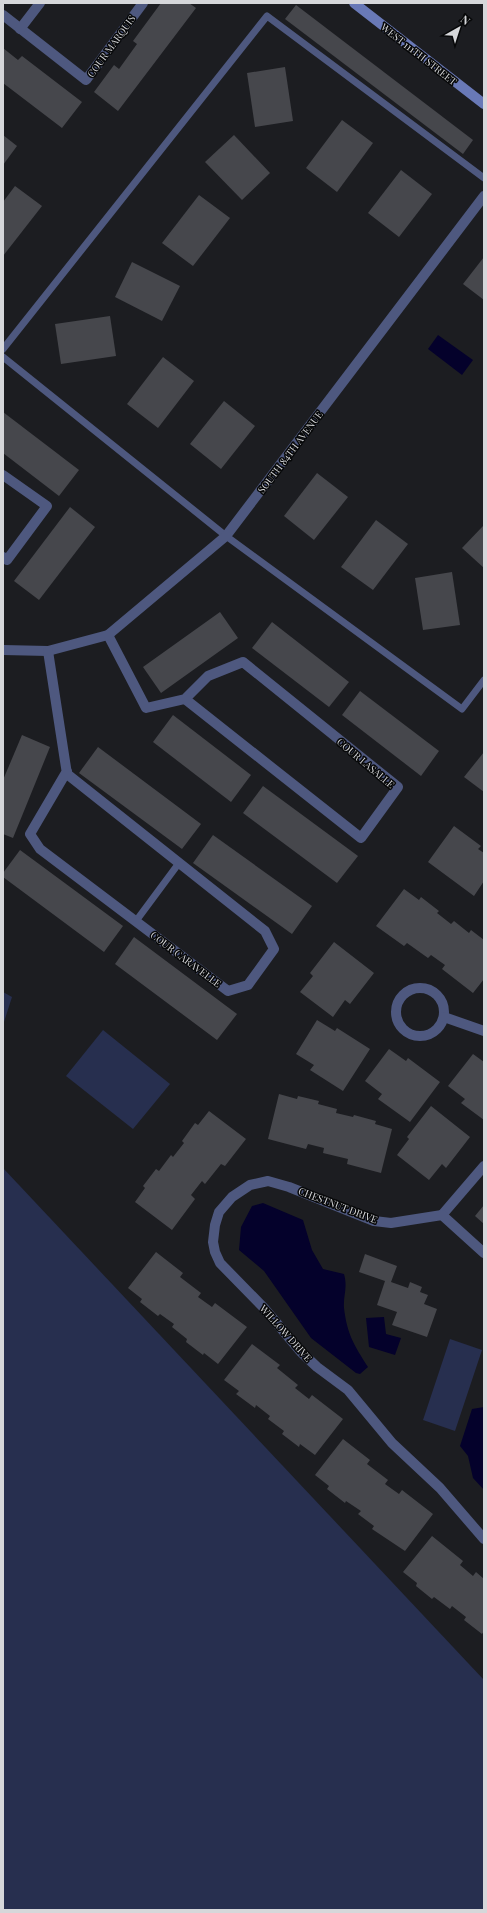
<svg xmlns="http://www.w3.org/2000/svg" width="487" height="1913" font-family="'Playfair Display',serif">
<rect width="100%" height="100%" fill="#1c1d21"/>
<g fill="#272f4f">
<polygon points="3,992 12,997 4,1022 3,1022"/>
<polygon points="103,1030 170,1084 133,1129 66,1076"/>
<polygon points="3,1168 484,1680 484,1910 3,1910"/>
<polygon points="450,1339 482,1350 455,1431 423,1420"/>
</g>
<g fill="#04012b">
<polygon points="438,335 473,360 462,375 428,349"/>
<path d="M263,1203L303,1220L312,1250L323,1269L344,1274C348,1288 343,1296 344,1308C347,1334 354,1345 368,1367L360,1374L356,1373L311,1338L264,1271L239,1250L241,1227L252,1206Z"/>
<polygon points="384,1317 386,1334 401,1338 395,1355 369,1347 366,1318"/>
<polygon points="484,1407 484,1490 473,1478 468,1456 460,1446 472,1409"/>
</g>
<g fill="#46474c">
<polygon points="161,3 189,3 196,8 118,111 94,92 114,65 119,69 137,44 133,41"/>
<polygon points="296,5 473,140 463,154 285,19"/>
<polygon points="3,48 18,60 22,56 82,102 62,128 3,83"/>
<polygon points="285,67 293,121 255,127 247,73"/>
<polygon points="342,120 373,143 337,192 306,168"/>
<polygon points="3,135 17,146 3,165"/>
<polygon points="234,135 270,173 242,200 205,162"/>
<polygon points="401,170 432,194 399,237 368,213"/>
<polygon points="15,186 42,206 3,256 3,202"/>
<polygon points="199,195 230,218 193,266 162,243"/>
<polygon points="484,257 484,300 463,284"/>
<polygon points="132,262 180,286 162,321 115,297"/>
<polygon points="110,316 116,356 61,364 55,324"/>
<polygon points="163,357 194,381 158,428 127,404"/>
<polygon points="224,401 255,426 221,469 190,444"/>
<polygon points="3,412 79,470 59,496 3,453"/>
<polygon points="317,473 348,497 314,540 284,516"/>
<polygon points="70,507 95,527 39,600 14,581"/>
<polygon points="376,520 408,544 373,590 341,567"/>
<polygon points="484,525 484,568 462,548"/>
<polygon points="452,572 460,625 423,630 415,578"/>
<polygon points="220,612 238,638 161,693 143,667"/>
<polygon points="272,622 349,682 329,707 252,648"/>
<polygon points="360,691 439,751 421,776 342,715"/>
<polygon points="173,715 251,775 231,802 153,742"/>
<polygon points="22,735 50,747 13,838 3,834 3,780"/>
<polygon points="98,747 201,824 182,849 79,773"/>
<polygon points="484,752 484,792 464,777"/>
<polygon points="263,786 358,856 337,883 243,813"/>
<polygon points="454,826 481,846 478,849 484,853 484,881 474,896 428,862"/>
<polygon points="213,835 312,906 292,934 193,863"/>
<polygon points="20,850 123,926 104,952 3,877 3,873"/>
<polygon points="404,889 419,900 421,897 439,911 437,913 451,924 454,921 469,933 471,930 484,940 484,979 473,993 442,969 445,965 431,955 428,958 407,943 404,946 376,926"/>
<polygon points="134,937 237,1014 217,1040 115,964"/>
<polygon points="334,942 374,973 350,1004 345,1000 333,1017 300,992 313,976 310,973"/>
<polygon points="317,1020 335,1031 337,1028 370,1049 343,1091 310,1070 314,1065 296,1054"/>
<polygon points="389,1049 406,1061 408,1058 440,1082 410,1122 378,1099 382,1094 365,1081"/>
<polygon points="473,1054 484,1062 484,1120 461,1103 465,1099 448,1086"/>
<polygon points="279,1094 297,1099 298,1096 319,1101 318,1104 337,1109 336,1113 353,1117 354,1115 376,1121 375,1124 392,1129 381,1173 347,1164 348,1159 323,1153 324,1148 308,1144 306,1149 268,1139"/>
<polygon points="431,1106 470,1137 446,1168 442,1164 429,1180 397,1155 409,1139 407,1137"/>
<polygon points="209,1111 246,1139 225,1166 221,1164 205,1184 202,1181 191,1195 195,1199 172,1230 135,1202 145,1188 143,1186 156,1169 159,1171 171,1155 173,1157 184,1143 182,1141 195,1123 198,1125"/>
<polygon points="484,1205 484,1224 475,1216"/>
<polygon points="156,1252 183,1273 180,1277 201,1293 198,1297 212,1307 215,1303 247,1327 218,1364 204,1353 203,1355 186,1342 187,1339 172,1327 174,1324 160,1314 158,1316 140,1302 142,1299 128,1288"/>
<polygon points="365,1254 397,1266 391,1282 408,1288 410,1282 422,1287 420,1292 428,1295 424,1304 437,1309 427,1337 392,1325 397,1312 377,1305 385,1281 359,1272"/>
<polygon points="252,1344 280,1365 277,1368 298,1385 295,1388 309,1399 312,1395 343,1419 315,1455 300,1444 299,1447 282,1434 284,1431 268,1419 270,1416 256,1405 255,1408 236,1394 239,1391 224,1380"/>
<polygon points="343,1439 370,1460 367,1464 388,1480 385,1484 399,1494 402,1490 433,1514 405,1551 372,1529 374,1526 358,1514 361,1511 346,1501 345,1503 327,1489 329,1486 315,1475"/>
<polygon points="432,1536 463,1561 460,1565 473,1576 476,1572 484,1579 484,1631 482,1634 464,1620 466,1617 452,1606 450,1609 434,1597 432,1599 416,1586 417,1583 403,1572"/>
</g>
<g fill="none" stroke-linecap="round" stroke-linejoin="round">
<g stroke="#4e587f" stroke-width="7">
<polyline points="3,349 267,16 484,178"/>
<polyline points="3,357 226,536 462,709 484,680"/>
<polyline points="136,921 179,863"/>
</g>
<g stroke="#4e587f" stroke-width="10">
<polyline points="3,15 86,80 143,3"/>
<polyline points="20,29 40,3"/>
<polyline points="3,475 47,506 7,560 3,557"/>
<polyline points="108,635 146,708 185,699 361,838 398,787 243,662 208,676 185,699"/>
<polyline points="3,650 48,651 108,635 226,536 484,196"/>
<polyline points="48,651 67,774 265,931 274,949 248,985 228,991 40,849 30,834 67,771"/>
<circle cx="420" cy="1012" r="24"/>
<polyline points="444,1017 484,1031"/>
<polyline points="442,1215 484,1166"/>
<polyline points="484,1253 442,1215 391,1223 374,1221 289,1187 268,1181 250,1185 232,1197 219,1212 215,1225 213,1242 215,1252 220,1263 264,1308 301,1352 317,1367 348,1390 392,1443 440,1488 484,1539"/>
</g>
<polyline stroke="#6979b7" stroke-width="10" points="354,3 484,104"/>
</g>
<g text-anchor="middle" stroke-width="3" stroke-linejoin="round" paint-order="stroke">
<g font-size="10" fill="#d6d7da" stroke="#070809">
<text transform="translate(111 46) rotate(-54)" y="4">COUR MARQUIS</text>
<text transform="translate(419 54) rotate(38)" y="4">WEST 111TH STREET</text>
<text transform="translate(290 452) rotate(-53)" y="4">SOUTH 84TH AVENUE</text>
<text transform="translate(366 763) rotate(40)" y="4">COUR LASALLE</text>
<text transform="translate(186 959) rotate(37)" y="4">COUR CARAVELLE</text>
<text transform="translate(338 1205) rotate(21)" y="4">CHESTNUT DRIVE</text>
<text transform="translate(286 1333) rotate(48)" y="4">WILLOW DRIVE</text>
</g>
</g>
<rect width="487" height="1913" fill="none" stroke="#d6d7da" stroke-width="8"/>
<g transform="translate(459 28) rotate(39)" stroke="#070809" stroke-width="3" paint-order="stroke">
<path d="M0-3L7 15L0 10L-7 15Z" fill="#d6d7da"/>
<text y="-6" font-size="11" font-weight="bold" text-anchor="middle" fill="#d6d7da">N</text>
</g>
</svg>
